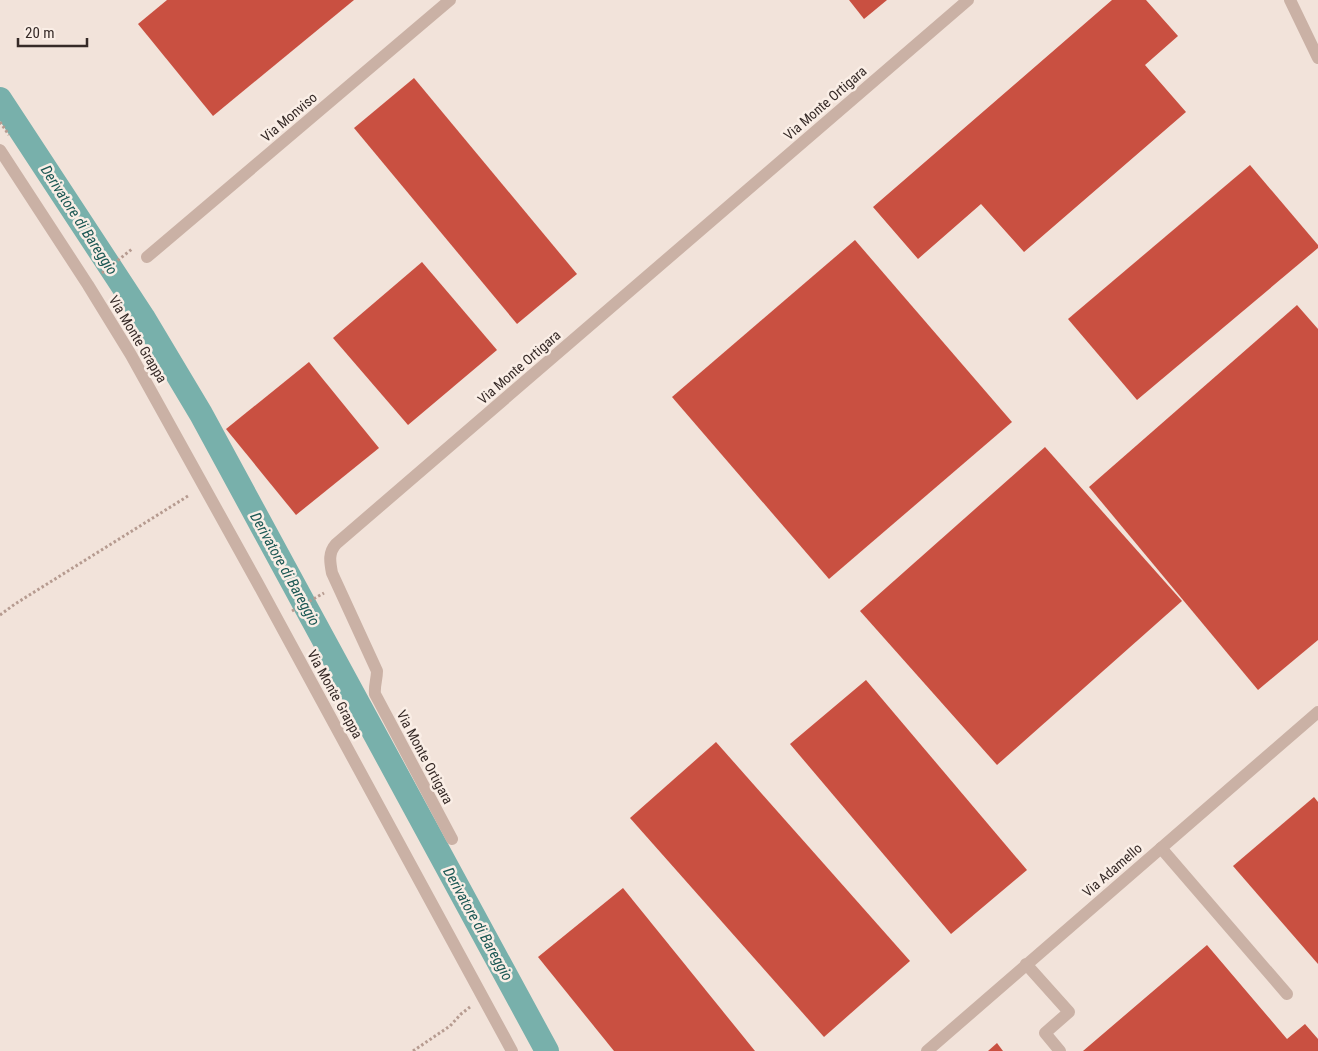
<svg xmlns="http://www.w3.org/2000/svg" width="1318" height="1051" font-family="'Roboto Condensed',sans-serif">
<rect width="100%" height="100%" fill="#f2e3da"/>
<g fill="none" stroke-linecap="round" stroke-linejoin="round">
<polyline stroke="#78b0ab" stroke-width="24" points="0,99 143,317 201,414 547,1051"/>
</g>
<g fill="#c95041">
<polygon points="167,0 354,0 213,116 138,24"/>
<polygon points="849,0 887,0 864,19"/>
<polygon points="1112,0 1146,0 1178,36 1145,65 1186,112 1024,252 981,204 918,259 873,207"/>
<polygon points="414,78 577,274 517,324 354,128"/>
<polygon points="1250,165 1318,245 1318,248 1137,400 1068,319"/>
<polygon points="855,240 1012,422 829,579 672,397"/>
<polygon points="422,262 497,350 408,425 333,338"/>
<polygon points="1297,305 1318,329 1318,640 1258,690 1089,487"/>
<polygon points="309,362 379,448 296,515 226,429"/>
<polygon points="1045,447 1182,601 997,765 860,611"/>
<polygon points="866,680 1027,870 951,934 790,744"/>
<polygon points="716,742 910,961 824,1037 630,818"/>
<polygon points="1314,797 1318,802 1318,964 1233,866"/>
<polygon points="623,888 755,1051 614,1051 538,957"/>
<polygon points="1207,945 1287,1039 1305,1024 1318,1039 1318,1051 1083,1051"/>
<polygon points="997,1043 1003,1051 988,1051"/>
</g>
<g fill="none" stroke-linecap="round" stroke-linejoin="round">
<g stroke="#b69b90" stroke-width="3" stroke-dasharray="2.5 2.5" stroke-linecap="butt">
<polyline points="0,122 9,135"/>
<polyline points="102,273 132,249"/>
<polyline points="292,611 324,593"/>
<polyline points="0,615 15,604 188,496"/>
<polyline points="413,1051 450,1026 461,1014 470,1007"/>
</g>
<g stroke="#cab1a5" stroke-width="12">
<polyline points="1161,848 1287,994"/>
<polyline points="1026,964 1069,1012 1045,1033 1060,1051"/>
</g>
<g stroke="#cab1a5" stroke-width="12">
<polyline points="1290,0 1318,58"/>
<polyline points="0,150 88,285 131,355 257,582 512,1051"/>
<polyline points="147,257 450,0"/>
<path d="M452,839L375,694C374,686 377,679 377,671L332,573C330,562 328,553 336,544L968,0"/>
<polyline points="927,1051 1318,712"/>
</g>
</g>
<g text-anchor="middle" stroke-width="5" stroke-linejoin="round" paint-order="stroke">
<g font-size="14" fill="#362a27" stroke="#faeee6">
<text transform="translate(825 103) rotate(-41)" y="5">Via Monte Ortigara</text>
<text transform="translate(289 117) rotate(-40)" y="5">Via Monviso</text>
<text transform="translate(138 339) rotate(59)" y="5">Via Monte Grappa</text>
<text transform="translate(519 367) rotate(-41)" y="5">Via Monte Ortigara</text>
<text transform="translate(335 694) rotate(61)" y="5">Via Monte Grappa</text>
<text transform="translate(425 757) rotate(62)" y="5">Via Monte Ortigara</text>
<text transform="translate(1112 870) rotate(-41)" y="5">Via Adamello</text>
</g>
<g font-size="15" font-style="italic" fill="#1b5854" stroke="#faeee6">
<text transform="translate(79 220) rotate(57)" y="5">Derivatore di Bareggio</text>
<text transform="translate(285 569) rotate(61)" y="5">Derivatore di Bareggio</text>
<text transform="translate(478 924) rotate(61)" y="5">Derivatore di Bareggio</text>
</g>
</g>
<path d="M18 38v8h69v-8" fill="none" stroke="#362a27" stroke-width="2.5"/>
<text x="25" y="38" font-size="15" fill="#362a27" stroke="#faeee6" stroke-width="4" paint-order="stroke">20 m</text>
</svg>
